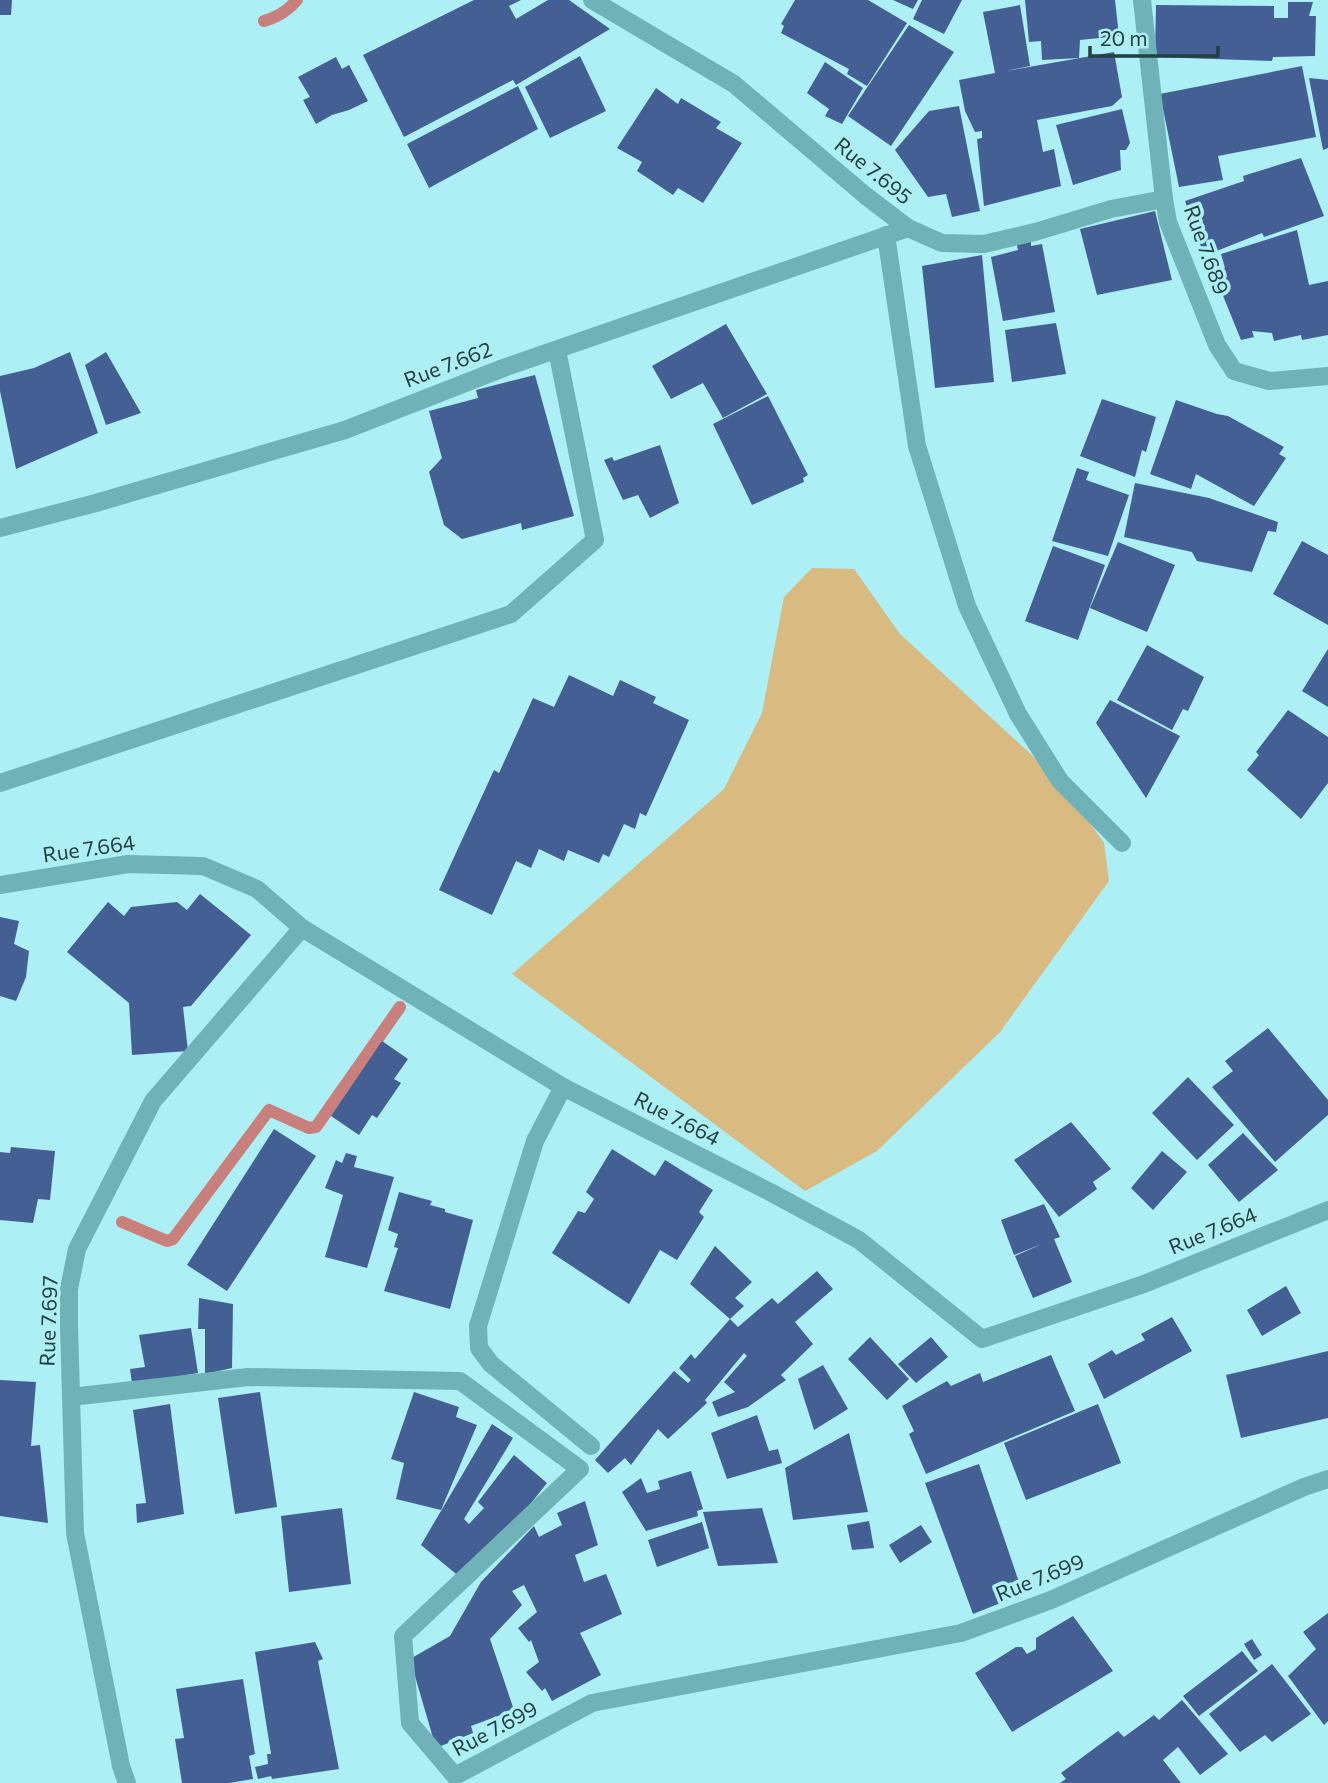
<svg xmlns="http://www.w3.org/2000/svg" width="1328" height="1783" font-family="Commissioner,sans-serif">
<rect width="100%" height="100%" fill="#aceff5"/>
<polygon fill="#d9ba80" points="812,568 854,569 900,634 1060,781 1104,843 1109,881 1000,1032 877,1151 805,1191 512,974 724,789 762,713 784,597"/>
<g fill="none" stroke-linecap="round" stroke-linejoin="round">
<g stroke="#c97f7b" stroke-width="12">
<path d="M264,21C278,17 288,11 297,0"/>
<polyline points="122,1222 167,1241 173,1239 269,1110 309,1128 316,1127 400,1007"/>
</g>
</g>
<g fill="#435f94">
<polygon points="0,0 12,0 11,15 0,15"/>
<polygon points="474,0 521,0 509,6 516,19 548,0 569,0 610,29 516,85 513,80 404,137 363,55"/>
<polygon points="795,0 868,0 907,23 867,86 847,74 849,69 781,33 784,26 781,24"/>
<polygon points="893,0 918,0 913,9"/>
<polygon points="922,0 962,0 944,34 913,19"/>
<polygon points="1025,0 1115,0 1119,36 1080,40 1079,58 1042,60 1041,41 1029,42"/>
<polygon points="1288,2 1313,2 1309,16 1316,16 1315,56 1273,57 1272,61 1155,57 1156,5 1274,6 1274,18 1288,18"/>
<polygon points="1020,5 1030,66 1006,71 1114,52 1122,97 1112,106 1037,120 1043,152 1054,149 1061,186 984,206 977,139 982,138 982,131 975,132 965,111 959,80 995,73 983,12"/>
<polygon points="909,25 954,52 891,146 848,116"/>
<polygon points="580,56 606,111 550,138 525,87"/>
<polygon points="336,57 342,69 349,65 368,101 349,110 332,115 316,124 303,100 310,97 298,77"/>
<polygon points="825,62 863,88 842,124 825,116 829,109 807,93"/>
<polygon points="1302,66 1316,137 1218,156 1223,180 1179,187 1160,94"/>
<polygon points="1309,78 1328,80 1328,148 1323,150"/>
<polygon points="518,86 538,129 429,188 407,144"/>
<polygon points="656,88 678,104 681,98 721,122 716,128 742,143 703,203 678,188 673,195 637,171 642,162 617,148"/>
<polygon points="959,106 980,211 952,217 946,194 928,197 895,150 929,111"/>
<polygon points="1122,109 1130,143 1126,150 1120,150 1121,170 1073,185 1056,125"/>
<polygon points="1301,158 1324,216 1264,237 1262,233 1204,256 1185,201 1244,181 1243,176"/>
<polygon points="1155,211 1172,280 1097,295 1080,229"/>
<polygon points="1297,230 1309,285 1328,281 1328,335 1302,340 1301,335 1274,341 1272,333 1252,331 1254,337 1241,340 1213,271 1225,268 1221,254"/>
<polygon points="1031,239 1031,246 1042,244 1055,312 1003,321 991,257 1018,250 1016,242"/>
<polygon points="982,255 994,382 935,388 922,266"/>
<polygon points="1056,323 1066,374 1012,382 1005,330"/>
<polygon points="726,324 767,394 723,418 703,383 671,399 652,366"/>
<polygon points="70,352 98,433 16,469 0,391 0,376 34,368"/>
<polygon points="106,352 141,413 106,425 85,365"/>
<polygon points="535,375 574,516 522,530 521,523 462,539 444,525 429,472 442,458 429,411 478,398 476,390"/>
<polygon points="768,396 808,475 803,478 804,482 752,505 713,424"/>
<polygon points="1102,399 1156,417 1146,452 1142,450 1135,477 1080,456"/>
<polygon points="1176,400 1217,414 1228,416 1284,447 1279,454 1286,458 1254,506 1196,474 1191,489 1150,474"/>
<polygon points="660,445 679,503 650,518 638,495 623,500 604,460 612,457 614,461"/>
<polygon points="1077,468 1089,472 1086,480 1129,495 1108,556 1052,541"/>
<polygon points="1135,483 1209,498 1278,522 1276,532 1268,531 1252,572 1197,561 1192,552 1124,537"/>
<polygon points="1302,541 1328,555 1328,625 1273,594"/>
<polygon points="1118,542 1175,565 1147,632 1090,608"/>
<polygon points="1053,546 1105,565 1078,640 1025,621"/>
<polygon points="1147,645 1204,677 1188,711 1183,709 1172,730 1117,700"/>
<polygon points="1328,649 1328,707 1302,691"/>
<polygon points="569,675 613,696 620,680 656,697 653,703 689,720 646,816 640,813 635,829 624,824 609,857 603,854 599,863 568,850 564,861 539,849 531,868 516,861 492,915 439,890 494,770 499,773 533,698 554,707"/>
<polygon points="1110,700 1180,736 1146,798 1096,723"/>
<polygon points="1288,710 1328,737 1328,783 1301,819 1247,770 1259,755 1256,752"/>
<polygon points="200,894 251,935 191,1006 183,1007 188,1051 132,1055 129,1003 67,952 108,902 124,916 131,907 177,902 187,910"/>
<polygon points="0,917 19,921 14,944 29,951 26,977 16,1001 0,996"/>
<polygon points="1268,1028 1328,1100 1328,1115 1275,1162 1212,1087 1233,1071 1225,1061"/>
<polygon points="382,1041 408,1059 394,1079 401,1083 377,1118 372,1115 359,1135 331,1116"/>
<polygon points="1188,1077 1234,1125 1197,1160 1152,1113"/>
<polygon points="1071,1122 1111,1169 1093,1182 1097,1189 1059,1217 1014,1160"/>
<polygon points="274,1129 316,1156 227,1291 187,1265"/>
<polygon points="1243,1133 1278,1170 1239,1202 1208,1165"/>
<polygon points="11,1147 55,1151 50,1200 38,1199 33,1223 0,1220 0,1152 10,1153"/>
<polygon points="612,1149 655,1176 665,1160 713,1190 699,1212 704,1217 677,1260 660,1250 629,1304 552,1253 578,1211 585,1213 594,1199 586,1192"/>
<polygon points="1162,1151 1187,1172 1153,1210 1131,1188"/>
<polygon points="346,1153 357,1156 354,1167 394,1177 367,1268 325,1257 343,1195 325,1188 336,1160 342,1163"/>
<polygon points="399,1192 432,1201 430,1205 445,1209 445,1212 473,1220 450,1309 384,1291 398,1248 394,1247 398,1234 388,1230"/>
<polygon points="1044,1204 1060,1237 1054,1239 1072,1282 1033,1298 1015,1256 1042,1244 1014,1255 1001,1220"/>
<polygon points="715,1246 752,1282 735,1298 744,1306 730,1319 690,1284"/>
<polygon points="817,1271 833,1289 795,1322 813,1344 781,1375 786,1380 748,1407 718,1417 712,1402 735,1392 724,1382 747,1356 744,1353 705,1400 707,1403 668,1439 658,1429 631,1465 625,1458 608,1473 595,1460 674,1371 688,1383 691,1380 679,1368 691,1354 695,1359 730,1319 738,1327 772,1298 778,1304"/>
<polygon points="1286,1286 1301,1313 1262,1336 1247,1310"/>
<polygon points="199,1298 233,1304 232,1368 205,1374 205,1329 198,1329"/>
<polygon points="1172,1317 1192,1351 1104,1399 1088,1364 1112,1350 1116,1355 1145,1340 1141,1334"/>
<polygon points="191,1328 198,1373 132,1384 130,1369 145,1367 139,1335"/>
<polygon points="870,1337 909,1379 887,1400 848,1359"/>
<polygon points="931,1337 948,1357 916,1383 898,1364"/>
<polygon points="1328,1351 1328,1418 1241,1438 1226,1375"/>
<polygon points="1051,1355 1075,1411 926,1474 909,1434 914,1431 902,1406 947,1381 951,1386 980,1373 983,1382"/>
<polygon points="823,1365 848,1409 814,1430 798,1379"/>
<polygon points="0,1380 36,1382 31,1446 40,1445 48,1523 0,1516"/>
<polygon points="260,1392 277,1507 235,1514 218,1398"/>
<polygon points="414,1392 459,1407 456,1417 477,1425 441,1510 396,1499 404,1463 391,1459"/>
<polygon points="170,1404 184,1514 137,1523 136,1504 146,1503 133,1410"/>
<polygon points="1098,1404 1121,1463 1026,1500 1004,1443"/>
<polygon points="757,1415 769,1451 778,1449 782,1463 727,1479 711,1433"/>
<polygon points="492,1424 513,1438 464,1519 469,1524 484,1508 478,1502 514,1455 547,1483 498,1545 461,1578 421,1545"/>
<polygon points="849,1433 868,1512 793,1520 785,1468"/>
<polygon points="979,1464 1023,1594 973,1614 925,1483"/>
<polygon points="691,1471 703,1509 697,1511 698,1516 646,1531 622,1492 641,1478 647,1493 660,1489 658,1481"/>
<polygon points="585,1501 598,1545 575,1555 584,1582 606,1574 622,1614 580,1633 601,1675 552,1701 545,1688 542,1691 526,1672 539,1662 531,1640 529,1642 518,1628 537,1612 524,1585 512,1591 522,1605 490,1639 514,1710 471,1726 473,1733 436,1748 410,1659 450,1636 481,1582 534,1526 539,1537 562,1525 557,1513"/>
<polygon points="342,1508 351,1584 289,1592 281,1516"/>
<polygon points="762,1508 778,1563 718,1566 703,1512"/>
<polygon points="869,1521 874,1548 852,1550 847,1525"/>
<polygon points="702,1522 709,1548 657,1567 648,1540"/>
<polygon points="921,1525 932,1542 900,1563 889,1545"/>
<polygon points="1328,1613 1328,1721 1324,1725 1288,1676 1316,1649 1303,1632"/>
<polygon points="1073,1616 1113,1671 1012,1732 975,1673 1016,1647 1022,1647 1027,1654 1036,1649 1036,1638"/>
<polygon points="1252,1639 1262,1655 1254,1660 1244,1644"/>
<polygon points="315,1642 323,1659 318,1661 339,1769 272,1779 271,1776 258,1779 255,1767 268,1764 267,1754 271,1754 255,1652"/>
<polygon points="1242,1651 1258,1671 1199,1716 1183,1696"/>
<polygon points="1272,1664 1311,1714 1272,1742 1265,1735 1240,1752 1209,1714"/>
<polygon points="243,1679 255,1754 249,1756 253,1779 229,1783 182,1783 175,1739 184,1738 176,1689"/>
<polygon points="1182,1700 1228,1754 1200,1775 1178,1747 1163,1760 1181,1783 1060,1783 1066,1779 1061,1773 1118,1731 1124,1737 1154,1715 1159,1720"/>
</g>
<g fill="none" stroke-linecap="round" stroke-linejoin="round">
<g stroke="#6fb2b8" stroke-width="18">
<polyline points="592,0 734,84 866,196 908,228 942,243 984,244 1035,232 1111,209 1164,199"/>
<polyline points="1142,0 1164,199 1168,222 1217,345 1234,371 1269,381 1328,376"/>
<polyline points="886,235 917,446 967,606 1018,714 1060,781 1122,843"/>
<polyline points="0,528 96,503 345,430 506,367 908,228"/>
<polyline points="0,783 511,614 595,540 557,350"/>
<polyline points="0,885 128,864 203,866 257,889 302,928 563,1087 770,1192 859,1240 982,1339 1144,1284 1328,1210"/>
<polyline points="563,1087 535,1141 478,1326 479,1348 491,1364 591,1446"/>
<polyline points="71,1397 248,1377 460,1381 580,1469 403,1636 410,1723 455,1776 592,1703 961,1633 1051,1600 1304,1487 1328,1479"/>
<polyline points="127,1783 121,1766 75,1533 69,1327 69,1289 77,1249 153,1101 302,928"/>
</g>
</g>
<g text-anchor="middle" stroke-width="7" stroke-linejoin="round" paint-order="stroke">
<g font-size="21" fill="#254043" stroke="#aceff5">
<text transform="translate(873 171) rotate(39)" y="7">Rue 7.695</text>
<text transform="translate(1206 250) rotate(70)" y="7">Rue 7.689</text>
<text transform="translate(448 365) rotate(-21)" y="7">Rue 7.662</text>
<text transform="translate(89 849) rotate(-8)" y="7">Rue 7.664</text>
<text transform="translate(677 1119) rotate(27)" y="7">Rue 7.664</text>
<text transform="translate(1213 1231) rotate(-22)" y="7">Rue 7.664</text>
<text transform="translate(49 1321) rotate(-88)" y="7">Rue 7.697</text>
<text transform="translate(1040 1578) rotate(-22)" y="7">Rue 7.699</text>
<text transform="translate(495 1729) rotate(-28)" y="7">Rue 7.699</text>
</g>
</g>
<path d="M1090 46v10h128v-10" fill="none" stroke="#254043" stroke-width="3.5"/>
<text x="1100" y="46" font-size="21" fill="#254043" stroke="#aceff5" stroke-width="5" paint-order="stroke">20 m</text>
</svg>
